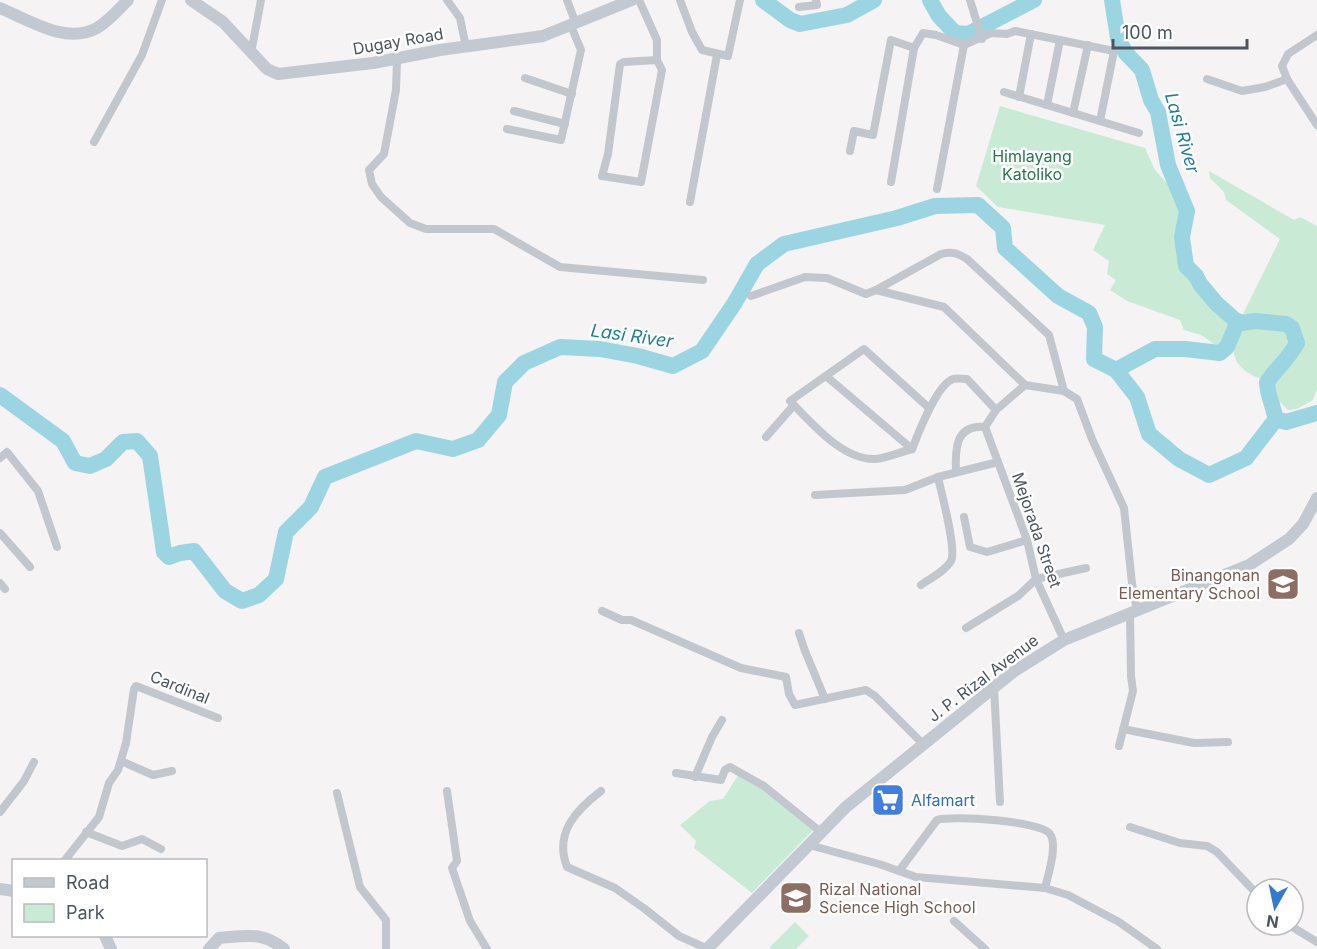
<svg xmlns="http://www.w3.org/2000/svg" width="1317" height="949" font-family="Inter,sans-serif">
<rect width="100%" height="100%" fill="#f5f3f3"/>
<g fill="#c9ebd6">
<path d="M1000,106L1145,148L1155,170L1173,190L1179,201L1180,235L1186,269L1214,305L1227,316L1230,322L1238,324L1280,239L1226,200L1224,192L1210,178L1209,171L1294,220L1300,217L1317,226V389L1313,400L1297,409L1288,410L1275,397L1273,381C1259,380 1237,371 1234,354C1234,349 1234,343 1234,339L1227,338L1221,349L1201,335L1184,330L1180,320L1127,301L1110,290L1116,280L1107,274L1109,261L1093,250L1105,225L998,207L976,186Z"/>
<polygon points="739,774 752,781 814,829 752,893 694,848 696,841 680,825 710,801 723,799"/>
<polygon points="795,922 809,936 796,949 771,949 770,947"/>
</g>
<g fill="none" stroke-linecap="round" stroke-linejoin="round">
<g stroke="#9cd5e2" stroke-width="16">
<polyline points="763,0 790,20 800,24 847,15 874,0"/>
<polyline points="930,0 939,16 955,33 968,34 1034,0"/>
<path d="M1112,0L1118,38L1125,52L1142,70L1151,100L1158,112L1168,165L1187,211L1182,237L1186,266L1196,276L1200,284L1216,303L1235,320L1242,323L1255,321L1286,324L1292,328L1297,343C1289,358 1277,368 1267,382L1268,391L1276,419L1286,422L1317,413"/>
<polyline points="1116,370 1155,349 1185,349 1220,353 1227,347 1238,321"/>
<polyline points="0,395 63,441 75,463 90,466 106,459 123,442 137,441 150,456 164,552 169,557 180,553 194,551 225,591 242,601 259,595 276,579 286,532 311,507 325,477 416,441 453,449 478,440 499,415 505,382 524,363 560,347 600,349 638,356 673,366 702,351 734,304 757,264 784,244 897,218 935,206 978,205 1003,228 1005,248 1058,296 1089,313 1095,327 1094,359 1116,370 1137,397 1149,434 1179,459 1209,475 1246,458 1276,419"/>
</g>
<g stroke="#c1c7cd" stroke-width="8">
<polyline points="447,0 460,18 466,47"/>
<polyline points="567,0 576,24"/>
<polyline points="639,0 657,40 657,60 662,70 641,182 602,176 608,154 620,64 624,62 657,60"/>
<polyline points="680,0 692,32 702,50 728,56 740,0"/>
<polyline points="970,0 982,39"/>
<polyline points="799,7 817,5 816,0"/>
<polyline points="1317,35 1288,54 1282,66 1287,79 1317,125"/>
<polyline points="251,53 261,0"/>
<polyline points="397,60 396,90 384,154 369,170 372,184 381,197 410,223 426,229 494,229 560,267 703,280"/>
<polyline points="525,78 572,94"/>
<polyline points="1207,79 1242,91 1265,87 1287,79"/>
<polyline points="1004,92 1139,133"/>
<polyline points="1019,97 1031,34"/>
<polyline points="1047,105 1060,40"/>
<polyline points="514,111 565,124"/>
<polyline points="1073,113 1088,45"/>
<polyline points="507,129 561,140 581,50 571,26"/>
<polyline points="94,142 142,55 162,0"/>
<polyline points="850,151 854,131 873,135 891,40 914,48 923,33 936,35 964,45 991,33 1007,34 1015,31 1114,51 1100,121"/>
<polyline points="891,182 914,48"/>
<polyline points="937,189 964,45"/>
<polyline points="690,202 717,55"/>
<path d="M876,290L941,254C952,251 957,253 967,259L1049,335L1064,391"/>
<polyline points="751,296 805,277 827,278 866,294 876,290 944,307 1025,385 1064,391 1077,399 1092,439 1124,508 1132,583 1137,611"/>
<polyline points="826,376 912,449"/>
<polyline points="985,427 1027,540 1036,579 1064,640"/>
<polyline points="985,427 996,410 1025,385"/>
<polyline points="766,437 794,405"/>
<path d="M912,449C900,452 887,458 875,459C842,460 812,423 790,401L864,349L929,408"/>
<path d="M912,449C918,434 937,384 953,379C957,378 963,379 967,379L996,410"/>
<polyline points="0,458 7,452 38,491 57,547"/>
<path d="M956,472C955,450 955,424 985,427"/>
<polyline points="815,495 905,490 938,477 998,462"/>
<polyline points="964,517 970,547 987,552 1027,540"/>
<polyline points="0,533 30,567"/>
<polyline points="0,583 5,589"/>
<path d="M921,585C931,578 945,571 951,561C957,549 941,492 938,477"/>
<polyline points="602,611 622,620 631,620 741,668 786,677 789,694 795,705 866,690 875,696 923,744"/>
<polyline points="966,628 1018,596 1036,579 1086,568"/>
<polyline points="799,633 805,651 825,699"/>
<polyline points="994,687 1000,802"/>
<polyline points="1123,729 1194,743 1228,742"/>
<polyline points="1119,746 1133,691 1131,676 1130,614"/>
<polyline points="121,761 153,775 172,771"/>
<polyline points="676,773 721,780 725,770 730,767 764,786 822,833"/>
<polyline points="695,777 712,737 722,720"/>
<polyline points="447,791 457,861 452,868 470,921 487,949"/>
<path d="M601,791C576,810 554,833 567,867L615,888L645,909L679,936L708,949"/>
<polyline points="337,793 360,887 386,920 386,949"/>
<polyline points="0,812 24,781 34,762"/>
<polyline points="1130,827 1180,843 1207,846 1217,852 1257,894"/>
<polyline points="86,832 122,846 142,839 161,849"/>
<polyline points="809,845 879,864 916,877 1045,888 1068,895 1119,922 1157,949"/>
<polyline points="65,860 99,817 109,783 118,770 126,743 134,689 136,686 218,718"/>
<path d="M899,871L937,820C952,815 1042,821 1050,834C1058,845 1048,875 1045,888"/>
<polyline points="954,921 985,949"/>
<polyline points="1289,925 1317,942"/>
</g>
<g stroke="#c2c9d1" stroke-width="12">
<polyline points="191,0 223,22 267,69 278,74 373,63 440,50 543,36 632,0"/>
<path d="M0,8C29,20 66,45 97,28C109,21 119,9 128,0"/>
<polyline points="0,889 14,891"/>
<polyline points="105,936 111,949"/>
<path d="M209,949L219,938C246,936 262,931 284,949"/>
<polyline points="707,949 846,807 1013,672 1064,640 1249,565 1289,539 1303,524 1317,498"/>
</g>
</g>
<defs>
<g id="school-square" transform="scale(1.725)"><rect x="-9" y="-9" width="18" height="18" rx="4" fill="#8d6e63" stroke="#fff"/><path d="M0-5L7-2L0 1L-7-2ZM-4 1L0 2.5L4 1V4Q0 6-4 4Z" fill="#fff"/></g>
<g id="supermarket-square" transform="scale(1.725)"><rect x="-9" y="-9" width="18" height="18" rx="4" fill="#3f7fe0" stroke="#fff"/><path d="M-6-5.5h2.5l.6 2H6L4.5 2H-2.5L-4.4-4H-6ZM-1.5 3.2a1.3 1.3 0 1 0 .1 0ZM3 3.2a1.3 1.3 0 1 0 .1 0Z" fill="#fff"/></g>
</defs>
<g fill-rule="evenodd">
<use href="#school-square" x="1283" y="584"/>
<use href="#supermarket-square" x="888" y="800"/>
<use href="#school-square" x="796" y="898"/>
</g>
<g text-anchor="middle" stroke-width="5" stroke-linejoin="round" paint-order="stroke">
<g font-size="16" fill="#4d565e" stroke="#fff">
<text transform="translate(398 41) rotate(-10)" y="6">Dugay Road</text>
<text transform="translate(1037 530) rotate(71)" y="6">Mejorada Street</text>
<text transform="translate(983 678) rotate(-37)" y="6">J. P. Rizal Avenue</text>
<text transform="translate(180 687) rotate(22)" y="6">Cardinal</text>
</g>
<g font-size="16" fill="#25784d" stroke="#fff">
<text x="1032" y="162">Himlayang<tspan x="1032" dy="18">Katoliko</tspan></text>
</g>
<g font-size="16" fill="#785e54" stroke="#fff" text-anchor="end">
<text x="1260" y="581">Binangonan<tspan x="1260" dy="18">Elementary School</tspan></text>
<text x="819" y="895" text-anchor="start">Rizal National<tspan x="819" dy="18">Science High School</tspan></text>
</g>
<g font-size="16" fill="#366cbe" stroke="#fff" text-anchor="start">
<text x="911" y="806">Alfamart</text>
</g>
<g font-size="18" font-style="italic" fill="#1f7f97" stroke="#fff">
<text transform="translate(1182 133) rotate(74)" y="6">Lasi River</text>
<text transform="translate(632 336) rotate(8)" y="6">Lasi River</text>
</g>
</g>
<rect x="12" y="859" width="195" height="78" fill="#ffffff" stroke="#b8bbbf" stroke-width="1.5"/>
<rect x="24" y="878" width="30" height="9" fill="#c2c9d1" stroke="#b8bbbf" stroke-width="1.5"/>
<text x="66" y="889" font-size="18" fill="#4d565e">Road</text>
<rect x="24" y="904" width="30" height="18" fill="#c9ebd6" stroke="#b8bbbf" stroke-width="1.5"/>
<text x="66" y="919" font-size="18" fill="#4d565e">Park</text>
<g transform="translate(1275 907) rotate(189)"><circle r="28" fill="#ffffff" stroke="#b8bbbf" stroke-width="1.5"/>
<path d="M0-4.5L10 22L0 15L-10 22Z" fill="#3379cf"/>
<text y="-9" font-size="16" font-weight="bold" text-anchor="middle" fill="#4d565e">N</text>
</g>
<path d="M1113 39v9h134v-9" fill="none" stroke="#4d565e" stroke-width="3"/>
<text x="1122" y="39" font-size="18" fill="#4d565e" stroke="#ffffff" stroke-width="4.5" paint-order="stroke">100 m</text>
</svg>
